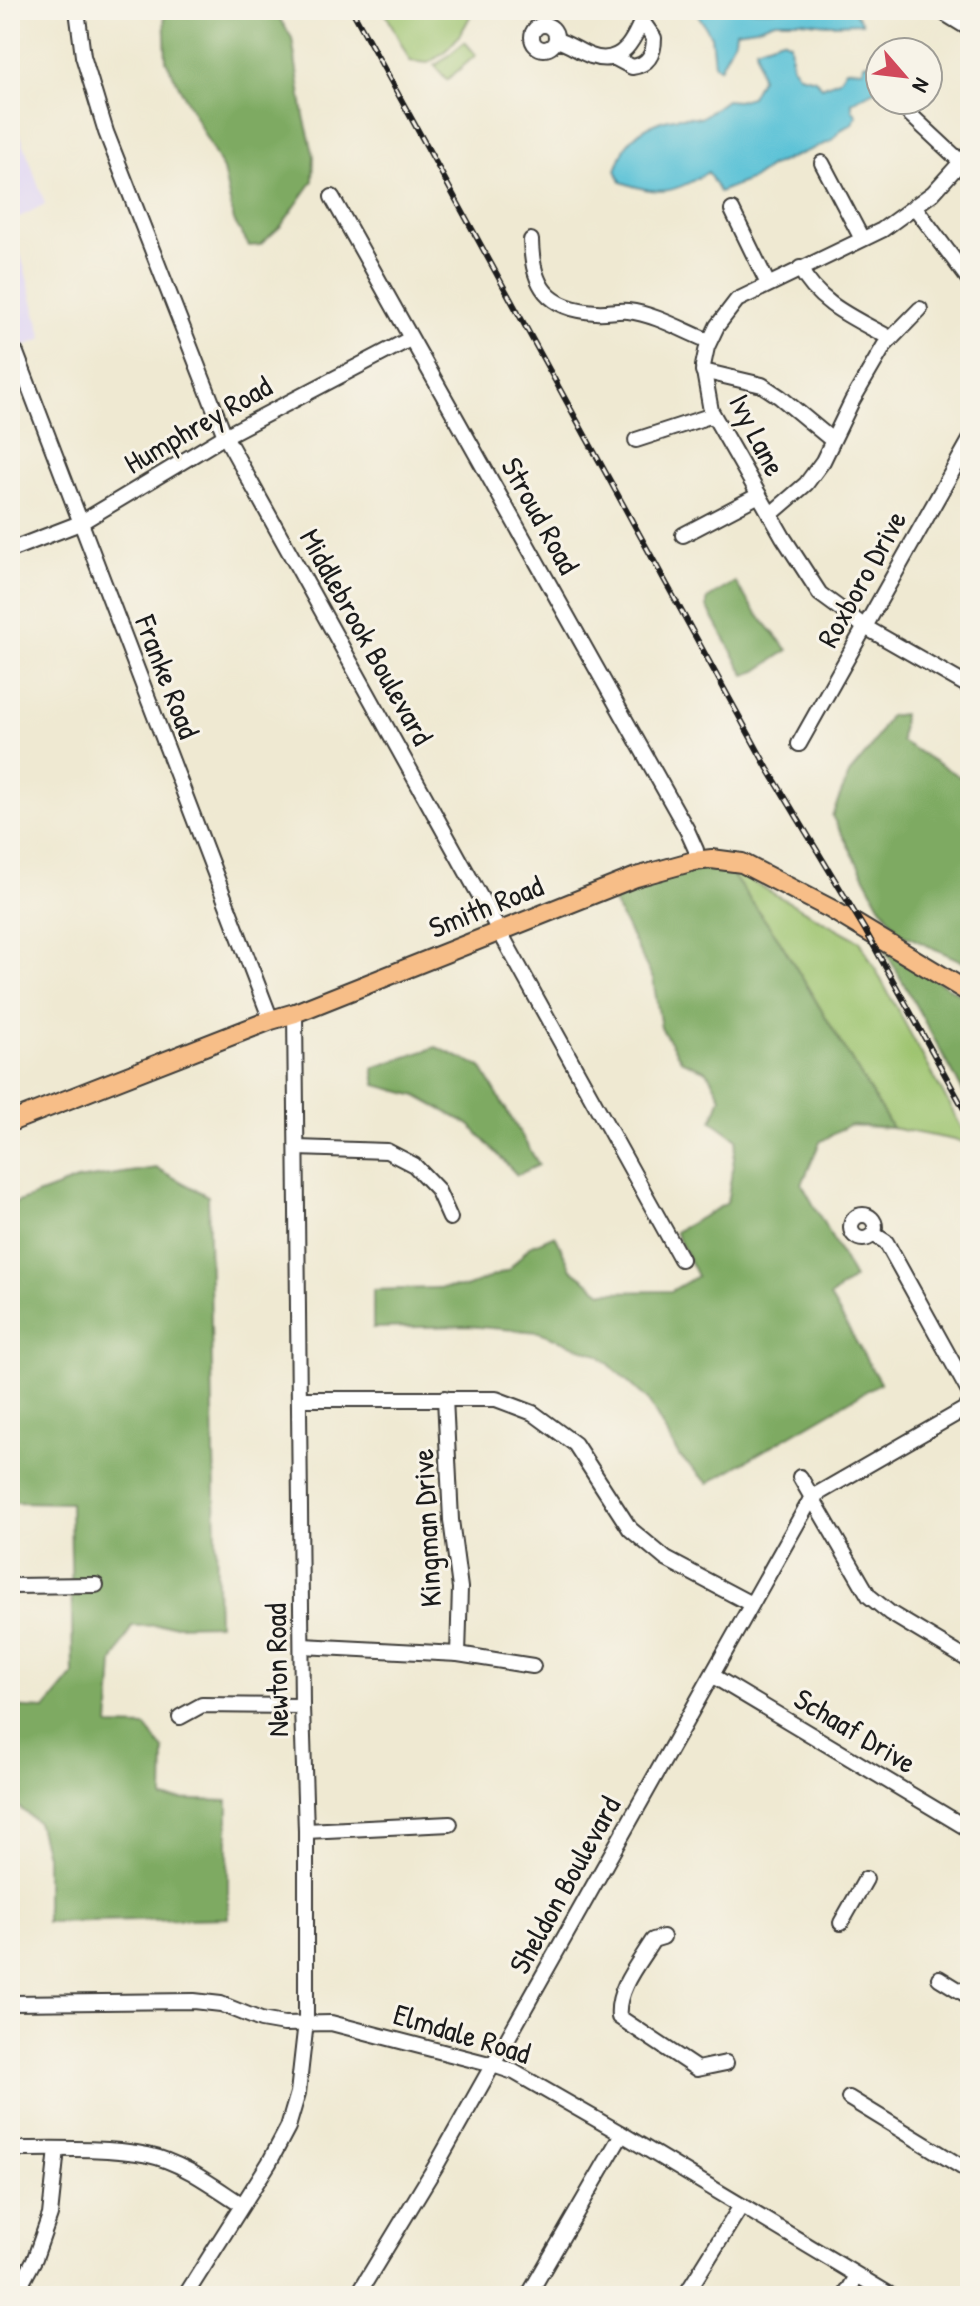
<svg xmlns="http://www.w3.org/2000/svg" width="980" height="2306" font-family="'Patrick Hand',sans-serif">
<rect width="100%" height="100%" fill="#f7f3e8"/>
<filter id="ink" filterUnits="userSpaceOnUse"><feTurbulence type="fractalNoise" baseFrequency=".0125" numOctaves="2"/><feDisplacementMap in="SourceGraphic" scale="16" xChannelSelector="R" yChannelSelector="G"/><feConvolveMatrix kernelMatrix="1 2 1 2 8 2 1 2 1" color-interpolation-filters="sRGB"/></filter>
<filter id="wash" filterUnits="userSpaceOnUse"><feTurbulence type="fractalNoise" baseFrequency=".006" numOctaves="4" result="noise"/><feDisplacementMap in="SourceGraphic" scale="32" xChannelSelector="R" yChannelSelector="G"/><feGaussianBlur stdDeviation="1.8" result="paint"/><feColorMatrix in="noise" values="0 0 0 0 0 0 0 0 0 0 0 0 0 0 0 0 0 1.4 0 .05"/><feComposite in="paint" operator="in"/></filter>
<g filter="url(#wash)">
<rect width="100%" height="100%" fill="#efe9d2"/>
<polygon fill="#dfd5f5" points="10,105 45,204 12,221 43,339 10,351"/>
<g fill="#9ec46f" stroke="#5d7046" stroke-width="2">
<path d="M384,10H473C463,33 451,50 428,63L410,61Z"/>
<polygon points="465,42 476,55 447,80 435,66"/>
<polygon points="727,868 860,941 970,1143 892,1128 780,941"/>
</g>
<g fill="#7eaa62" stroke="#4d633f" stroke-width="2">
<polygon points="164,10 274,10 292,38 304,116 314,156 313,181 281,226 260,245 249,246 234,221 223,170 166,61"/>
<polygon points="735,582 754,610 788,650 757,671 745,675 707,607 707,599"/>
<polygon points="903,714 901,741 970,783 970,965 900,933 879,903 832,816 849,774 870,749 889,716"/>
<polygon points="705,863 727,868 780,941 892,1128 849,1125 820,1142 802,1184 854,1278 830,1297 880,1383 708,1483 679,1456 647,1399 599,1355 539,1332 468,1326 373,1328 373,1290 466,1287 509,1270 530,1246 555,1235 571,1269 602,1292 671,1291 697,1276 675,1232 727,1203 737,1139 712,1121 721,1097 707,1071 682,1061 661,1028 653,979 613,901"/>
<polygon points="885,950 970,1000 970,1104"/>
<polygon points="436,1047 481,1067 539,1165 517,1175 470,1125 417,1096 376,1085 373,1068"/>
<polygon points="156,1168 208,1196 218,1624 132,1626 113,1662 109,1726 146,1727 164,1750 163,1799 228,1801 228,1918 46,1922 46,1855 37,1822 10,1800 10,1707 45,1709 73,1675 70,1503 10,1502 10,1205 77,1180"/>
</g>
<g fill="#5bc2d7" stroke="#3c6f7a" stroke-width="2">
<polygon points="698,10 853,10 862,23 827,24 801,21 775,21 756,28 736,31 735,39 720,68 714,64 711,36 697,13"/>
<path d="M782,39L790,43L792,65L799,75L815,79L822,87L839,80L846,69L863,70L864,63H874L880,69V87L852,102V109L857,116L851,125L842,129L832,141L771,166L752,179L719,192L708,172C673,194 659,196 621,182L616,170C619,163 622,153 626,146C642,123 675,113 701,118L726,100L737,101L751,97L761,78L756,48Z"/>
</g>
</g>
<g filter="url(#ink)">
<g fill="none" stroke-linecap="round" stroke-linejoin="round">
<g stroke="#3c3b37" stroke-width="18">
<g id="minor">
<polyline points="77,10 83,56 106,132 225,436 681,1259"/>
<polyline points="939,10 970,29"/>
<circle cx="544" cy="37" r="12"/>
<path d="M556,40C569,43 579,52 591,56C624,68 636,35 646,10"/>
<path d="M615,58L632,67C648,65 654,54 654,38L642,21"/>
<polyline points="901,106 962,163"/>
<polyline points="970,152 933,193 882,230 737,300 717,326 707,347 703,366 711,411 783,537 820,594 865,627 970,687"/>
<polyline points="822,163 862,239"/>
<polyline points="332,197 687,830 696,850 696,861"/>
<polyline points="914,206 970,281"/>
<polyline points="732,210 768,284"/>
<path d="M531,240C532,286 547,309 596,312C607,313 617,310 628,311C655,314 684,331 709,341"/>
<path d="M800,268C818,304 856,319 890,338"/>
<polyline points="16,353 271,1020"/>
<polyline points="703,371 762,385 780,397 832,440"/>
<polyline points="636,440 713,415"/>
<polyline points="770,515 806,484 823,461 852,401 884,346 920,309"/>
<polyline points="683,535 759,495"/>
<polyline points="10,550 80,523 225,436 410,339"/>
<polyline points="799,744 970,440"/>
<polyline points="297,1148 387,1151 414,1165 437,1189 450,1218"/>
<circle cx="863" cy="1227" r="12"/>
<polyline points="873,1234 886,1242 970,1394"/>
<polyline points="445,1398 451,1520 460,1588 458,1654"/>
<polyline points="301,1399 496,1399 533,1413 575,1444 630,1529 666,1559 751,1604"/>
<polyline points="800,1477 869,1596 890,1613 970,1661"/>
<polyline points="10,1586 96,1585"/>
<polyline points="302,1646 458,1654 533,1666"/>
<polyline points="713,1676 970,1830"/>
<polyline points="180,1717 202,1705 302,1706"/>
<polyline points="306,1831 450,1824"/>
<polyline points="841,1923 866,1879"/>
<path d="M663,1937L653,1940C639,1963 616,1989 619,2017L697,2069L726,2063"/>
<polyline points="939,1978 970,1997"/>
<polyline points="10,2003 194,2001 221,2004 261,2020 284,2024 331,2023 493,2065 514,2072 622,2134 892,2296"/>
<polyline points="849,2098 970,2172"/>
<path d="M10,2149C52,2149 107,2147 148,2155C182,2162 213,2186 241,2204"/>
<polyline points="15,2296 35,2258 50,2215 57,2149"/>
<polyline points="185,2296 269,2163 288,2127 298,2093 306,2022 306,1831 302,1706 295,1013"/>
<polyline points="357,2296 437,2164 812,1497 970,1406"/>
<polyline points="528,2296 622,2134"/>
<polyline points="685,2296 741,2206"/>
<polyline points="845,2296 857,2276"/>
</g>
</g>
<g stroke="#3c3b37" stroke-width="22">
<polyline id="major" points="10,1122 271,1020 295,1013 636,877 694,861 712,859 742,863 831,909 970,993"/>
</g>
<use href="#minor" stroke="#fff" stroke-width="14"/>
<use href="#major" stroke="#f7be88" stroke-width="18"/>
<g stroke="#1c1c1c" stroke-width="6">
<polyline id="rail" points="352,10 768,769 865,930 970,1120"/>
</g>
<use href="#rail" stroke="#f7f3e8" stroke-width="3" stroke-dasharray="9" stroke-linecap="butt"/>
</g>
</g>
<g text-anchor="middle" stroke-width="6" stroke-linejoin="round" paint-order="stroke">
<g font-size="30" fill="#1c1c1c" stroke="#f7f3e8">
<text transform="translate(198 425) rotate(-30)" y="10">Humphrey Road</text>
<text transform="translate(757 435) rotate(63)" y="10">Ivy Lane</text>
<text transform="translate(540 516) rotate(61)" y="10">Stroud Road</text>
<text transform="translate(862 579) rotate(-61)" y="10">Roxboro Drive</text>
<text transform="translate(366 637) rotate(61)" y="10">Middlebrook Boulevard</text>
<text transform="translate(167 677) rotate(69)" y="10">Franke Road</text>
<text transform="translate(486 907) rotate(-22)" y="10">Smith Road</text>
<text transform="translate(427 1528) rotate(-93)" y="10">Kingman Drive</text>
<text transform="translate(277 1670) rotate(-91)" y="10">Newton Road</text>
<text transform="translate(855 1731) rotate(31)" y="10">Schaaf Drive</text>
<text transform="translate(565 1885) rotate(-61)" y="10">Sheldon Boulevard</text>
<text transform="translate(462 2034) rotate(17)" y="10">Elmdale Road</text>
</g>
</g>
<rect width="980" height="2306" fill="none" stroke="#f7f3e8" stroke-width="40"/>
<g transform="translate(904 76) rotate(118)"><circle r="38" fill="#f7f3e8" stroke="#9f9d96" stroke-width="2"/>
<path d="M0-6L14 30L0 20L-14 30Z" fill="#d1495b"/>
<text y="-12" font-size="22" font-weight="bold" text-anchor="middle" fill="#1c1c1c">N</text>
</g>
</svg>
